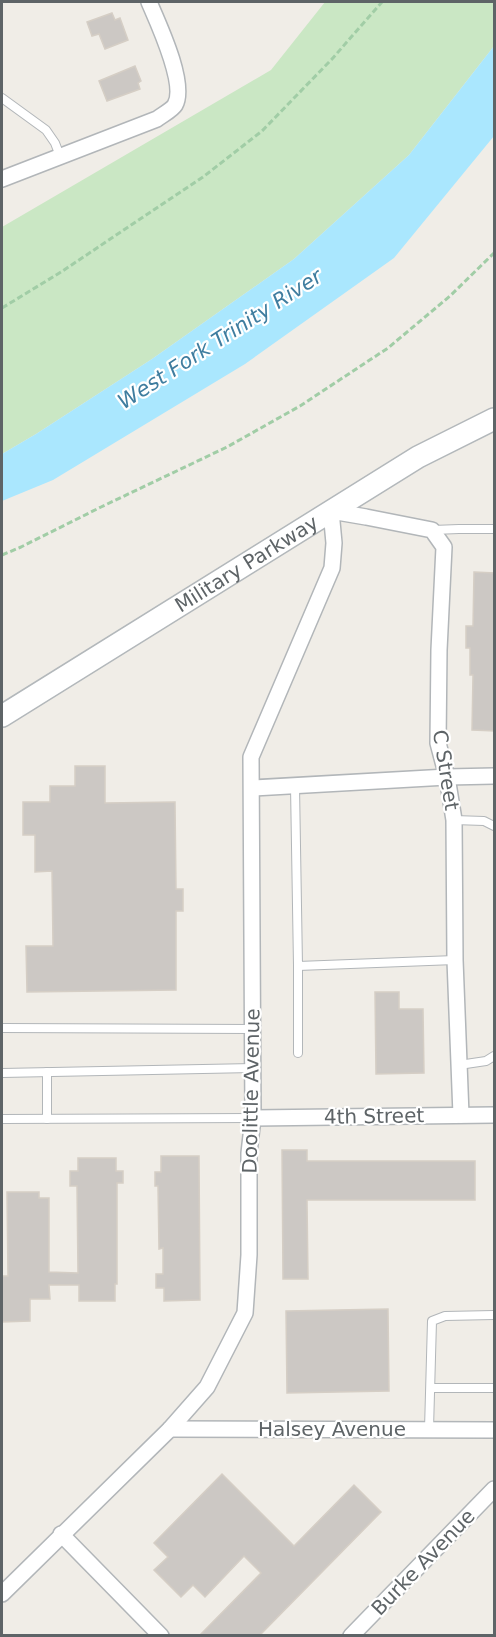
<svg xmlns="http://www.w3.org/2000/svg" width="496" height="1637" font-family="'DejaVu Sans',sans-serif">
<rect width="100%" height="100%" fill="#f0ede7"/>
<polygon fill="#cae7c4" points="325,2 494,2 494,46 409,155 294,259 152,359 36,434 2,454 2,227 271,70"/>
<polygon fill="#aae7fe" points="494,46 494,136 394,258 245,364 53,480 2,501 2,454 36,434 152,359 294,259 409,155"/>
<g fill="#ccc8c4" stroke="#d5cec5" stroke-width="1.5">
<polygon points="112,13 115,20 120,18 128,40 105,49 99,34 92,36 87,22"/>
<polygon points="135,66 141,81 138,83 140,89 107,101 99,81"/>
<polygon points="474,572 495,573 495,731 472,730 473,675 470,675 470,648 466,648 466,626 473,626"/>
<polygon points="75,766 105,766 105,803 175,802 176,889 183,889 183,911 176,911 176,990 27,992 26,946 53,946 52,871 35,872 35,835 23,835 23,802 50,802 50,786 75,786"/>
<polygon points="375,992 399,992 399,1009 423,1009 424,1073 376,1074"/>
<polygon points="282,1150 307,1150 307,1161 475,1161 475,1200 307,1200 308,1279 283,1279"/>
<polygon points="161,1156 199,1156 200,1300 164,1301 164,1288 156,1288 156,1274 163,1274 163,1248 159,1249 158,1186 155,1186 155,1172 161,1172"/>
<polygon points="78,1158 116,1158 116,1171 123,1171 123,1183 117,1183 117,1284 115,1284 115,1301 79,1301 79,1285 49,1285 50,1299 30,1299 30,1321 2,1322 2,1276 8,1276 7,1192 39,1192 39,1198 49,1198 49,1272 78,1273 77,1186 70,1186 70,1171 78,1171"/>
<polygon points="388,1309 389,1391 287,1393 286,1311"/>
<polygon points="222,1474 294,1546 354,1485 381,1512 260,1635 200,1635 261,1573 244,1556 205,1597 193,1585 181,1597 154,1570 168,1557 154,1543"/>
</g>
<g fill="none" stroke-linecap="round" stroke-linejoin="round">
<g stroke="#b2b6b9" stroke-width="10">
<g id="lane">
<polyline points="2,98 46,130 55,143 60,156"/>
<polyline points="433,530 459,529 494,529"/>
<polyline points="295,786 298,966 455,960"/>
<polyline points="454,820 484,821 494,826"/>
<polyline points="298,966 298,1053"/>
<polyline points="2,1028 253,1029"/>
<polyline points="459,1065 486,1061 494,1056"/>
<polyline points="47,1072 47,1119"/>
<polyline points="2,1073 253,1068"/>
<polyline points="2,1119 253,1118"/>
<polyline points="431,1388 494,1388"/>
<polyline points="429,1429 432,1321 445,1316 494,1315"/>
</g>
</g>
<g stroke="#b2b6b9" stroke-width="18">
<g id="street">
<path d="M2,179L157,119C162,115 172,110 175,105C187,84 158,23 149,2"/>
<polyline points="252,788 447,777 494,776"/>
<polyline points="253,1118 494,1115"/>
<polyline points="170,1429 494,1430"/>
<polyline points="61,1534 161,1636"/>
<polyline points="2,1594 170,1429 207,1387 245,1313 249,1255 249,1153 253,1118 251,757 332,568 334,543 331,511 366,517 432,530 444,547 439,650 438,743 447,777 454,820 455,960 461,1115"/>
<polyline points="351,1636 494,1489"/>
</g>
</g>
<g stroke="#b3b8bb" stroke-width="24">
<g id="secondary">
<path id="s1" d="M2,716L418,457L494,419"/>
</g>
</g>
<g stroke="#a1cda6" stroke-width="3" stroke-dasharray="6 3" stroke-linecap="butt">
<polyline points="2,308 61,272 203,177 262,131 332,59 382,2"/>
<polyline points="2,555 21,547 101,507 227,447 300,406 388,348 450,296 494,253"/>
</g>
<use href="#lane" stroke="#fff" stroke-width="8"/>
<use href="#street" stroke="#fff" stroke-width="15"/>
<use href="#secondary" stroke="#fff" stroke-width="21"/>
</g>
<g text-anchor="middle" stroke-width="4.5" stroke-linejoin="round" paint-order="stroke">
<g font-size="20" fill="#5e6467" stroke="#fff">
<text dy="7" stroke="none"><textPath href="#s1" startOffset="288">Military Parkway</textPath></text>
<text transform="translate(446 770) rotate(81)" y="7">C Street</text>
<text transform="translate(251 1091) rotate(-89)" y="7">Doolittle Avenue</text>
<text transform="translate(374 1116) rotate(-1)" y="7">4th Street</text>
<text x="332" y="1436">Halsey Avenue</text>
<text transform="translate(423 1562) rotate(-46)" y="7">Burke Avenue</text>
</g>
<g font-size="21" font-style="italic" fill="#3f7d9f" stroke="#fff">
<text transform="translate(220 339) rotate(-33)" y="7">West Fork Trinity River</text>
</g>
</g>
<rect width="496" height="1637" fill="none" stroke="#5e6467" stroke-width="6"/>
</svg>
